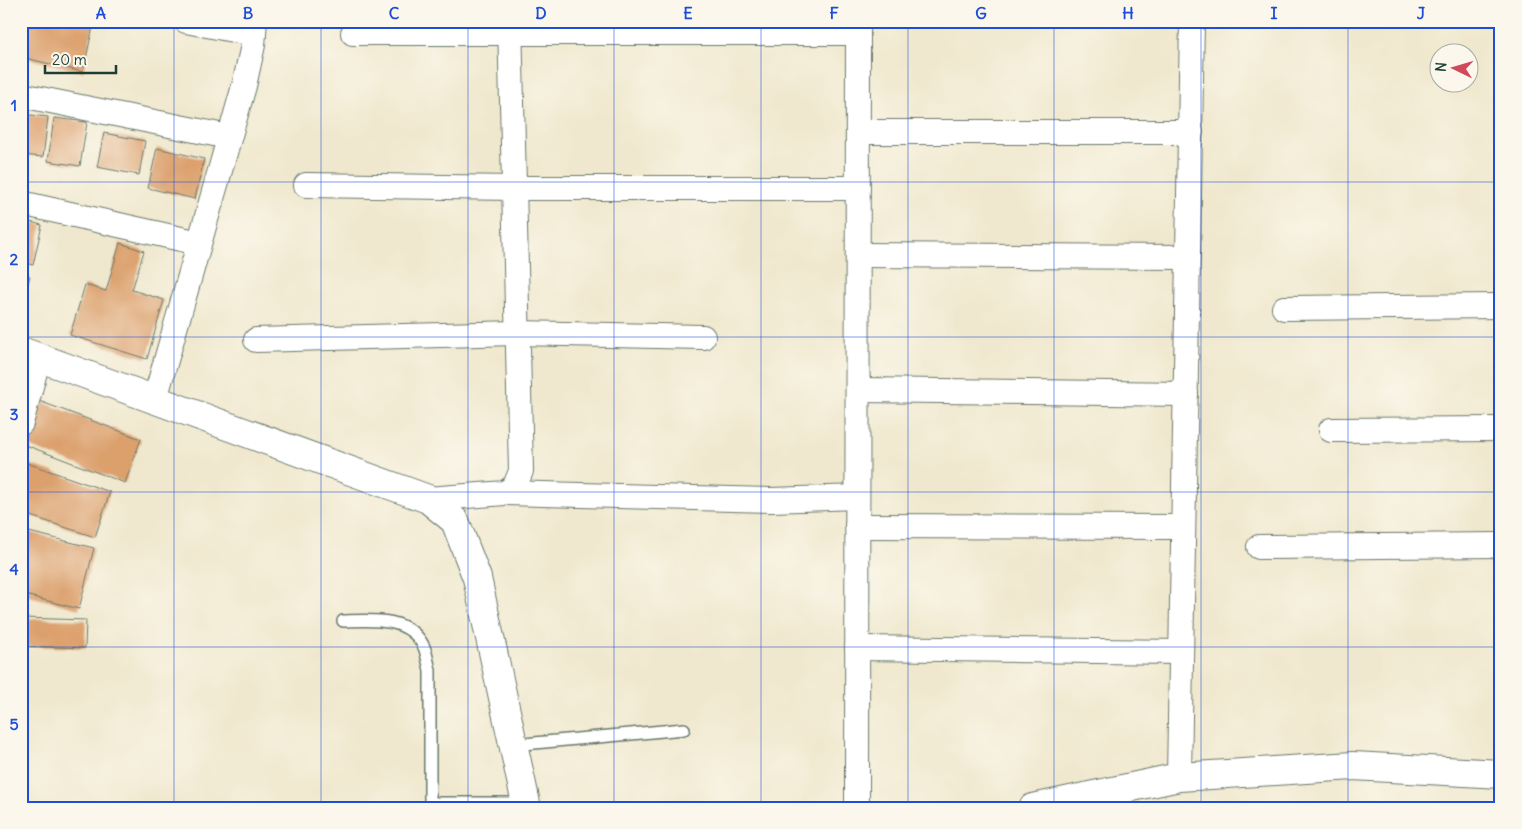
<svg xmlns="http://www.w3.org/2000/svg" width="1522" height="829" font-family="Delius,sans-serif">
<rect width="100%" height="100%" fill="#fbf7ec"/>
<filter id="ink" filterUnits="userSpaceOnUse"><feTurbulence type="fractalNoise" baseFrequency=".02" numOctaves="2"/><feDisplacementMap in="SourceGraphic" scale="10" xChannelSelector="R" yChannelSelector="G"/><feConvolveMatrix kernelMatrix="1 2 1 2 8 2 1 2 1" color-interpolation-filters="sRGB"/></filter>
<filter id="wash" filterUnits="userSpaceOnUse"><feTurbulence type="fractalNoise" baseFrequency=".0096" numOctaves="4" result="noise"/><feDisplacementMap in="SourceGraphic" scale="20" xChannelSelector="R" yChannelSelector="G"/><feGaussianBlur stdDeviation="1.12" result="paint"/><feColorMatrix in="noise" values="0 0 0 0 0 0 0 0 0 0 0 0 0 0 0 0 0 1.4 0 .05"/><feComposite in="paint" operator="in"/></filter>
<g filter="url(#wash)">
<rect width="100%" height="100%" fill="#f0e8ce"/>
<g id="blocks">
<g fill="#dca06d">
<polygon points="21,21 94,22 83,72 21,57"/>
<polygon points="21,114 48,117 43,157 21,155"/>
<polygon points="54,118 87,122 80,166 48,161"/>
<polygon points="104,133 145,141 139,175 97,167"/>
<polygon points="157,148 204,159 195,199 148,188"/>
<polygon points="21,220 42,225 33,265 21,262"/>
<polygon points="120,243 144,251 132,290 164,300 147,359 70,335 85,285 106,291"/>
<polygon points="21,274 30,276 22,306 21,305"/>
<polygon points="39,401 141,439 125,483 23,444"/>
<polygon points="21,461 110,492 95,537 21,513"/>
<polygon points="21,530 94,548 79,609 21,594"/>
<polygon points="21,618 86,620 85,648 21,646"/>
</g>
</g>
</g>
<g filter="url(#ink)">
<use href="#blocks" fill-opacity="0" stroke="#68796a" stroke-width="1"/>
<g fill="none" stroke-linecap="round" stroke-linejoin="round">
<g stroke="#68796a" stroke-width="14">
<g id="lane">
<path d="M343,621C372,620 409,616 424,647C427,654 428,663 430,670V808"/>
<polyline points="513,745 684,729"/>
<polyline points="430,803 526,803"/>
</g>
</g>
<g stroke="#68796a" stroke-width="26">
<g id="street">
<polyline points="186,21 254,34"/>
<polyline points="353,33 858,33"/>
<polyline points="21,95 229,137"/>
<polyline points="858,132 1191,132"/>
<polyline points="306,185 514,188 858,188"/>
<polyline points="21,203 199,243"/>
<polyline points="858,255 1188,257"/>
<polyline points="1284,308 1501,306"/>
<polyline points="256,340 518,333 703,337"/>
<polyline points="858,390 1186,394"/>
<polyline points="155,399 244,86 253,45 255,21"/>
<polyline points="21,423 39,357"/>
<polyline points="1331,430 1501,429"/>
<polyline points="505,493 771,500 857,497"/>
<polyline points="428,499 505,493 515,486 521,471 510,21"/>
<polyline points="857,526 1183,527"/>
<polyline points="1259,547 1501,545"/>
<polyline points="857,648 1181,652"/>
<polyline points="1179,777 1192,21"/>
<polyline points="857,808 858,21"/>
</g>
</g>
<g stroke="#68796a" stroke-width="30">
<g id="secondary">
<polyline points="21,351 428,499 455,521 477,578 527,808"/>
<polyline points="1033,808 1179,777 1353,766 1501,774"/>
</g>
</g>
<use href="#lane" stroke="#fff" stroke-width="11"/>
<use href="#street" stroke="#fff" stroke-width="24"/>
<use href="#secondary" stroke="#fff" stroke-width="28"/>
</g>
</g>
<path fill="none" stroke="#1d4ed8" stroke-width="1" stroke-opacity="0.55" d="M174,21V808M321,21V808M468,21V808M614,21V808M761,21V808M908,21V808M1054,21V808M1201,21V808M1348,21V808M21,182H1501M21,337H1501M21,492H1501M21,647H1501"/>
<rect width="1522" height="829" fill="none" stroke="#fbf7ec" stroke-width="55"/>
<g transform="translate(1454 68) rotate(275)"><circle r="24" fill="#fbf7ec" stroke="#a3ada2"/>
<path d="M0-4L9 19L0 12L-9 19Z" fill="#d1495b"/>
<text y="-8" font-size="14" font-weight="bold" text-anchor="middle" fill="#1f3d34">N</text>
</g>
<path d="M45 65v8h71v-8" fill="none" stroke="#1f3d34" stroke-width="2.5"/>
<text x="52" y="65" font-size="15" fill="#1f3d34" stroke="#fbf7ec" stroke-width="4" paint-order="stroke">20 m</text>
<rect x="28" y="28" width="1466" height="774" fill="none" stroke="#1d4ed8" stroke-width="2"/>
<g font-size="16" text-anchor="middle" font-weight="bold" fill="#1d4ed8">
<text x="101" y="19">A</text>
<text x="248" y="19">B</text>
<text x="394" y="19">C</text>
<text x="541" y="19">D</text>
<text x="688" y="19">E</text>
<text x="834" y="19">F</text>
<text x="981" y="19">G</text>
<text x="1128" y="19">H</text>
<text x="1274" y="19">I</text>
<text x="1421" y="19">J</text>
<text x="14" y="111">1</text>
<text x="14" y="265">2</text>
<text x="14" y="420">3</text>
<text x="14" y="575">4</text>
<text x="14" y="730">5</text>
</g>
</svg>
